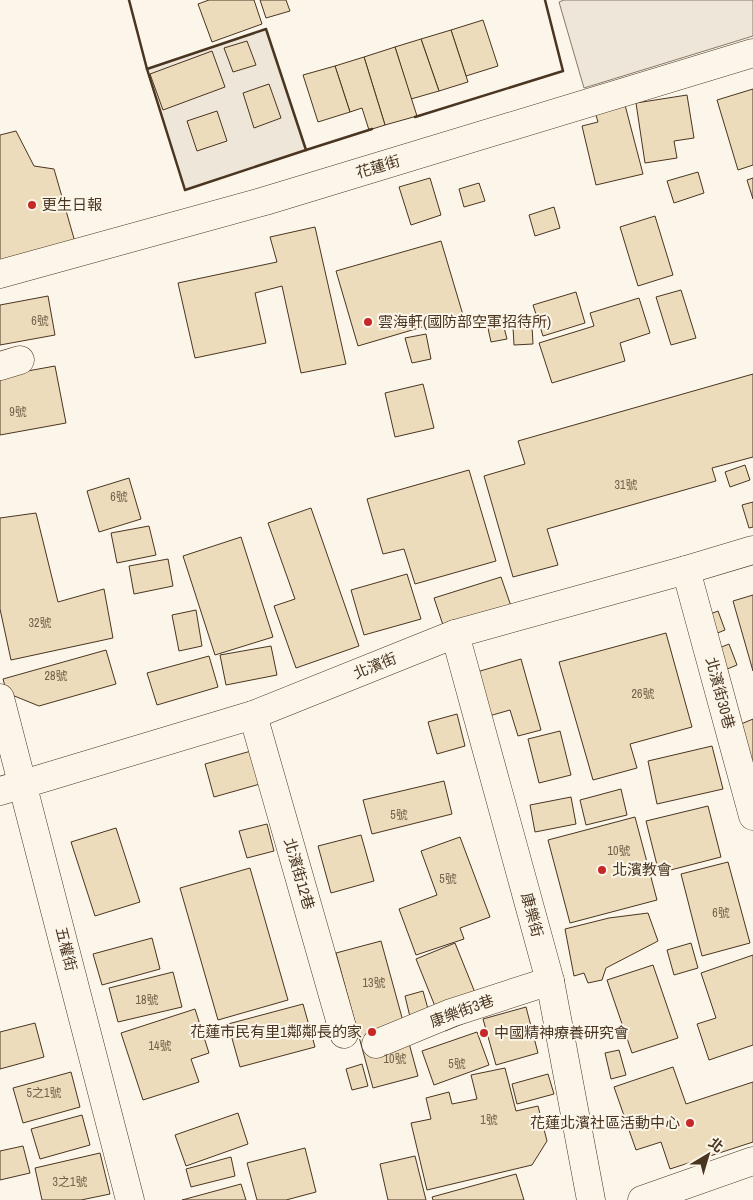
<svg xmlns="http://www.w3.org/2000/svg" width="753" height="1200" font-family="'Archivo Narrow','Noto Sans TC',sans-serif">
<rect width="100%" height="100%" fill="#fbf6e9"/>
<g fill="#ede6d9" stroke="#887966">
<polygon points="564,0 753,0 753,36 584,88 559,2"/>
<polygon points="266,29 306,150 185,190 147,69"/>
</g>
<g fill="#ecdcbc" stroke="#4a3520">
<polygon points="209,0 254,0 262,24 212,42 198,4"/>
<polygon points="260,0 286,0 290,11 266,18"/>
<polygon points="483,20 498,66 466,76 451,30"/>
<polygon points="451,30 468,82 439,91 421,39"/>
<polygon points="421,39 439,91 411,99 395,47"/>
<polygon points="247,41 256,65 233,72 224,48"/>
<polygon points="395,47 417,116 385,125 364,57"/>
<polygon points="212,51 225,87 163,110 150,74"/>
<polygon points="364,57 385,125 369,130 362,108 350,112 335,66"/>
<polygon points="335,66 350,112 318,122 303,75"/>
<polygon points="269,84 281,118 254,128 243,93"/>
<polygon points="753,89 753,165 738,170 717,100"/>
<polygon points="687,95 694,138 674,141 677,158 645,163 636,103"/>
<polygon points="625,105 643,174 596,185 582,126 598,122 595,112"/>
<polygon points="217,111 227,141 197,151 187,121"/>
<polygon points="16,131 34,166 54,169 75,242 0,264 0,135"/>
<polygon points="698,172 704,193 674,203 667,181"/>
<polygon points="430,178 441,215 411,225 399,187"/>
<polygon points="753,178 753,199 747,180"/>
<polygon points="479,183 485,201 464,207 459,189"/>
<polygon points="554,207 560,228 535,236 529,215"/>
<polygon points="655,216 673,275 638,286 620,227"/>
<polygon points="315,227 346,364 301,373 282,286 255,293 266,343 195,358 178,283 277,262 270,237"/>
<polygon points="441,241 463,315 358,346 336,271"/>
<polygon points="681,290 696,338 671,345 656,297"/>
<polygon points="576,292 585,323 543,336 533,305"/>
<polygon points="48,296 55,335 0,345 0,305"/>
<polygon points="639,298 650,333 620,343 625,361 552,383 539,343 594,326 590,313"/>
<polygon points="501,316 507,339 491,342 486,319"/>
<polygon points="532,326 533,344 514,345 513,327"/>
<polygon points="426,334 431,359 412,363 405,338"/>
<polygon points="55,366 66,423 0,435 0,376"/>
<polygon points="753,374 753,457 712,468 716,481 547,529 558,565 513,577 484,476 525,464 518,441"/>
<polygon points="423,384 434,428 395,437 385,393"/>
<polygon points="745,465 750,480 730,487 725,472"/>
<polygon points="469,470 496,561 415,584 404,549 383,554 367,499"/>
<polygon points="129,478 141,519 99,532 87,491"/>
<polygon points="753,502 753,527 749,528 742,505"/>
<polygon points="311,508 359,646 296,668 274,606 295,599 268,523"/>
<polygon points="36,513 58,602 104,589 113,638 11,660 0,609 0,518"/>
<polygon points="149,526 156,555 117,563 111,533"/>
<polygon points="241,537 273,637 215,655 183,556"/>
<polygon points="168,559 173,586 134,594 129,566"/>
<polygon points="407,574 421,619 364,635 351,590"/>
<polygon points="501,577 512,609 445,631 434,598"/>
<polygon points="753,595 753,671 733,601"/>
<polygon points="196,610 202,646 179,651 172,615"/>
<polygon points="718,611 725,630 710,636 703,617"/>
<polygon points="666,633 692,727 630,744 637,768 593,780 559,662"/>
<polygon points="729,644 737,665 720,672 712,651"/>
<polygon points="271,646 277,675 226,685 220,655"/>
<polygon points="106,650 116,684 39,706 7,693 3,679"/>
<polygon points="209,656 218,687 157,705 147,673"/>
<polygon points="521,659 541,730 518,736 510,710 482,718 470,674"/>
<polygon points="457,714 465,746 437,754 428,722"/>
<polygon points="753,719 753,773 734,727"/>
<polygon points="560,731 571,775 539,783 528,739"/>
<polygon points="712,746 723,789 657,804 648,761"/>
<polygon points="251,751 260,784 214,797 205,764"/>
<polygon points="444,781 452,814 372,834 363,800"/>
<polygon points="621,789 627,815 586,825 580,800"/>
<polygon points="571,797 576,824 535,832 530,805"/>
<polygon points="708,806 721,857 659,873 646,821"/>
<polygon points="635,817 657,900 570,923 548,840"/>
<polygon points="267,824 274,851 247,858 239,831"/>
<polygon points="116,828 140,902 95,916 71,842"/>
<polygon points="361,835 374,881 331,893 318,846"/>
<polygon points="460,837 490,917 460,928 464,939 416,955 399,909 437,895 421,851"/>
<polygon points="728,862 750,943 702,956 681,874"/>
<polygon points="250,868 288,1000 218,1020 180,888"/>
<polygon points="648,913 658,941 606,968 602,980 588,983 584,973 574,976 565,929 609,918"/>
<polygon points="152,938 160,969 102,985 93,954"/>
<polygon points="381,941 418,1076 373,1088 336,953"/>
<polygon points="455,943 484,1015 445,1031 416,959"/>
<polygon points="691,943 698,968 674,975 667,950"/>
<polygon points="753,955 753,1045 709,1060 697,1024 716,1018 701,973"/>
<polygon points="653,965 678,1038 632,1053 607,980"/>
<polygon points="173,972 182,1007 118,1022 109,988"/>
<polygon points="423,991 430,1016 411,1021 405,996"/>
<polygon points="303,1004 315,1047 240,1067 228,1024"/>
<polygon points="526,1007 538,1053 496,1065 483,1019"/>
<polygon points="195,1009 209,1053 191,1059 199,1082 143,1100 121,1033"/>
<polygon points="35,1023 44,1057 0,1069 0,1032"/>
<polygon points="477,1032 489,1065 434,1085 422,1051"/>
<polygon points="619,1050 626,1075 611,1079 605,1053"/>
<polygon points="362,1064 368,1086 352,1090 346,1069"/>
<polygon points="673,1067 686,1104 753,1082 753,1142 670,1169 661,1142 636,1150 614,1087"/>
<polygon points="505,1068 516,1111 538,1106 547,1141 532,1165 427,1190 411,1123 431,1119 426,1098 449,1092 452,1104 477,1099 471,1075"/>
<polygon points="71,1072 80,1107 23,1123 13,1088"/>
<polygon points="548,1074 554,1094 517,1104 512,1084"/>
<polygon points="238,1113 248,1144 186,1166 175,1135"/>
<polygon points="82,1115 90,1145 40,1159 31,1129"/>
<polygon points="23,1146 30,1173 0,1180 0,1151"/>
<polygon points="305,1148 316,1192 286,1200 257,1200 247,1163"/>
<polygon points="100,1153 110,1194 81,1200 42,1200 35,1168"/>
<polygon points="415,1156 426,1200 388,1200 380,1164"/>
<polygon points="231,1157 235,1176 191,1187 186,1169"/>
<polygon points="516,1174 524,1200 433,1200 432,1197"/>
<polygon points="241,1184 246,1200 182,1200"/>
</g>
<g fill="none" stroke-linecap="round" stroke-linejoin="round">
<g stroke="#4a3520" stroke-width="29">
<g id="minor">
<polyline points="0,274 265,201 753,53"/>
<polyline points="0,366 20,360"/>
<polyline points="686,570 753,816"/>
<polyline points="455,634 550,981 591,1200"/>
<polyline points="0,698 130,1200"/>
<polyline points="253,715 344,1034"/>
<polyline points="376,1044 451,1013 550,981"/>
</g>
</g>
<g stroke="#4a3520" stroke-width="29">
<g id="major">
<polyline points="0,791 253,715 455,634 686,570 753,550"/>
<polyline points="642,1200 753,1161"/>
</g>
</g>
<use href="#minor" stroke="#fbf6e9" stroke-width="28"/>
<use href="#major" stroke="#fbf6e9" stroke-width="28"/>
<g stroke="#4a3520" stroke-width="2.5">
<polyline points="129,0 147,69"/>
<polygon points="266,29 306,150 185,190 147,69"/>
<polyline points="415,117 563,71 545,0"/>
<polyline points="306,150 372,129"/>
</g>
</g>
<g fill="#c62828" stroke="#fbf6e9" stroke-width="2">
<circle cx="32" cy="205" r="5"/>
<circle cx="368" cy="322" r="5"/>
<circle cx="602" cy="870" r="5"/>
<circle cx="372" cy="1032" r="5"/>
<circle cx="484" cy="1033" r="5"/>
<circle cx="690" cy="1123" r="5"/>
</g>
<g text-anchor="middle" stroke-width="4" stroke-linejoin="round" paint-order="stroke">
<g font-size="12" fill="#725f47">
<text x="40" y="325">6號</text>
<text x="18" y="416">9號</text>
<text x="626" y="489">31號</text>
<text x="119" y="501">6號</text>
<text x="40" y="627">32號</text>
<text x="56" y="680">28號</text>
<text x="643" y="698">26號</text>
<text x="399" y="819">5號</text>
<text x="619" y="855">10號</text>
<text x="448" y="883">5號</text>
<text x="721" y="917">6號</text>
<text x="374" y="987">13號</text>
<text x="147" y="1004">18號</text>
<text x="160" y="1050">14號</text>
<text x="395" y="1063">10號</text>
<text x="457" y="1068">5號</text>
<text x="44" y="1097">5之1號</text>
<text x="489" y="1124">1號</text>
<text x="70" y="1186">3之1號</text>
</g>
<g font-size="15" fill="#4a3520" stroke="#fbf6e9">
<text transform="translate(378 167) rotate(-17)" y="5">花蓮街</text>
<text transform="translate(375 666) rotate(-22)" y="5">北濱街</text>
<text transform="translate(720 693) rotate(75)" y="5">北濱街30巷</text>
<text transform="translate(299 874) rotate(74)" y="5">北濱街12巷</text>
<text transform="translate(532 915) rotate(75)" y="5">康樂街</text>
<text transform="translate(66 949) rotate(76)" y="5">五權街</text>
<text transform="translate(462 1011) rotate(-20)" y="5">康樂街3巷</text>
</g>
<g font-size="15" fill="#4a3520" stroke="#fbf6e9" text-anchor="start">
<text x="42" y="210">更生日報</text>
<text x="378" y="327">雲海軒(國防部空軍招待所)</text>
<text x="612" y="875">北濱教會</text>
<text x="362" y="1037" text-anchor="end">花蓮市民有里1鄰鄰長的家</text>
<text x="494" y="1038">中國精神療養研究會</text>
<text x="680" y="1128" text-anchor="end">花蓮北濱社區活動中心</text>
</g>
</g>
<g transform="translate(708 1155) rotate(38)" stroke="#fbf6e9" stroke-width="4" paint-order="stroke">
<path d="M0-4L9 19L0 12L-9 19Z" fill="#4a3520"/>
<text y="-8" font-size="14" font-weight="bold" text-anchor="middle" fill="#4a3520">北</text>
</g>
</svg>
